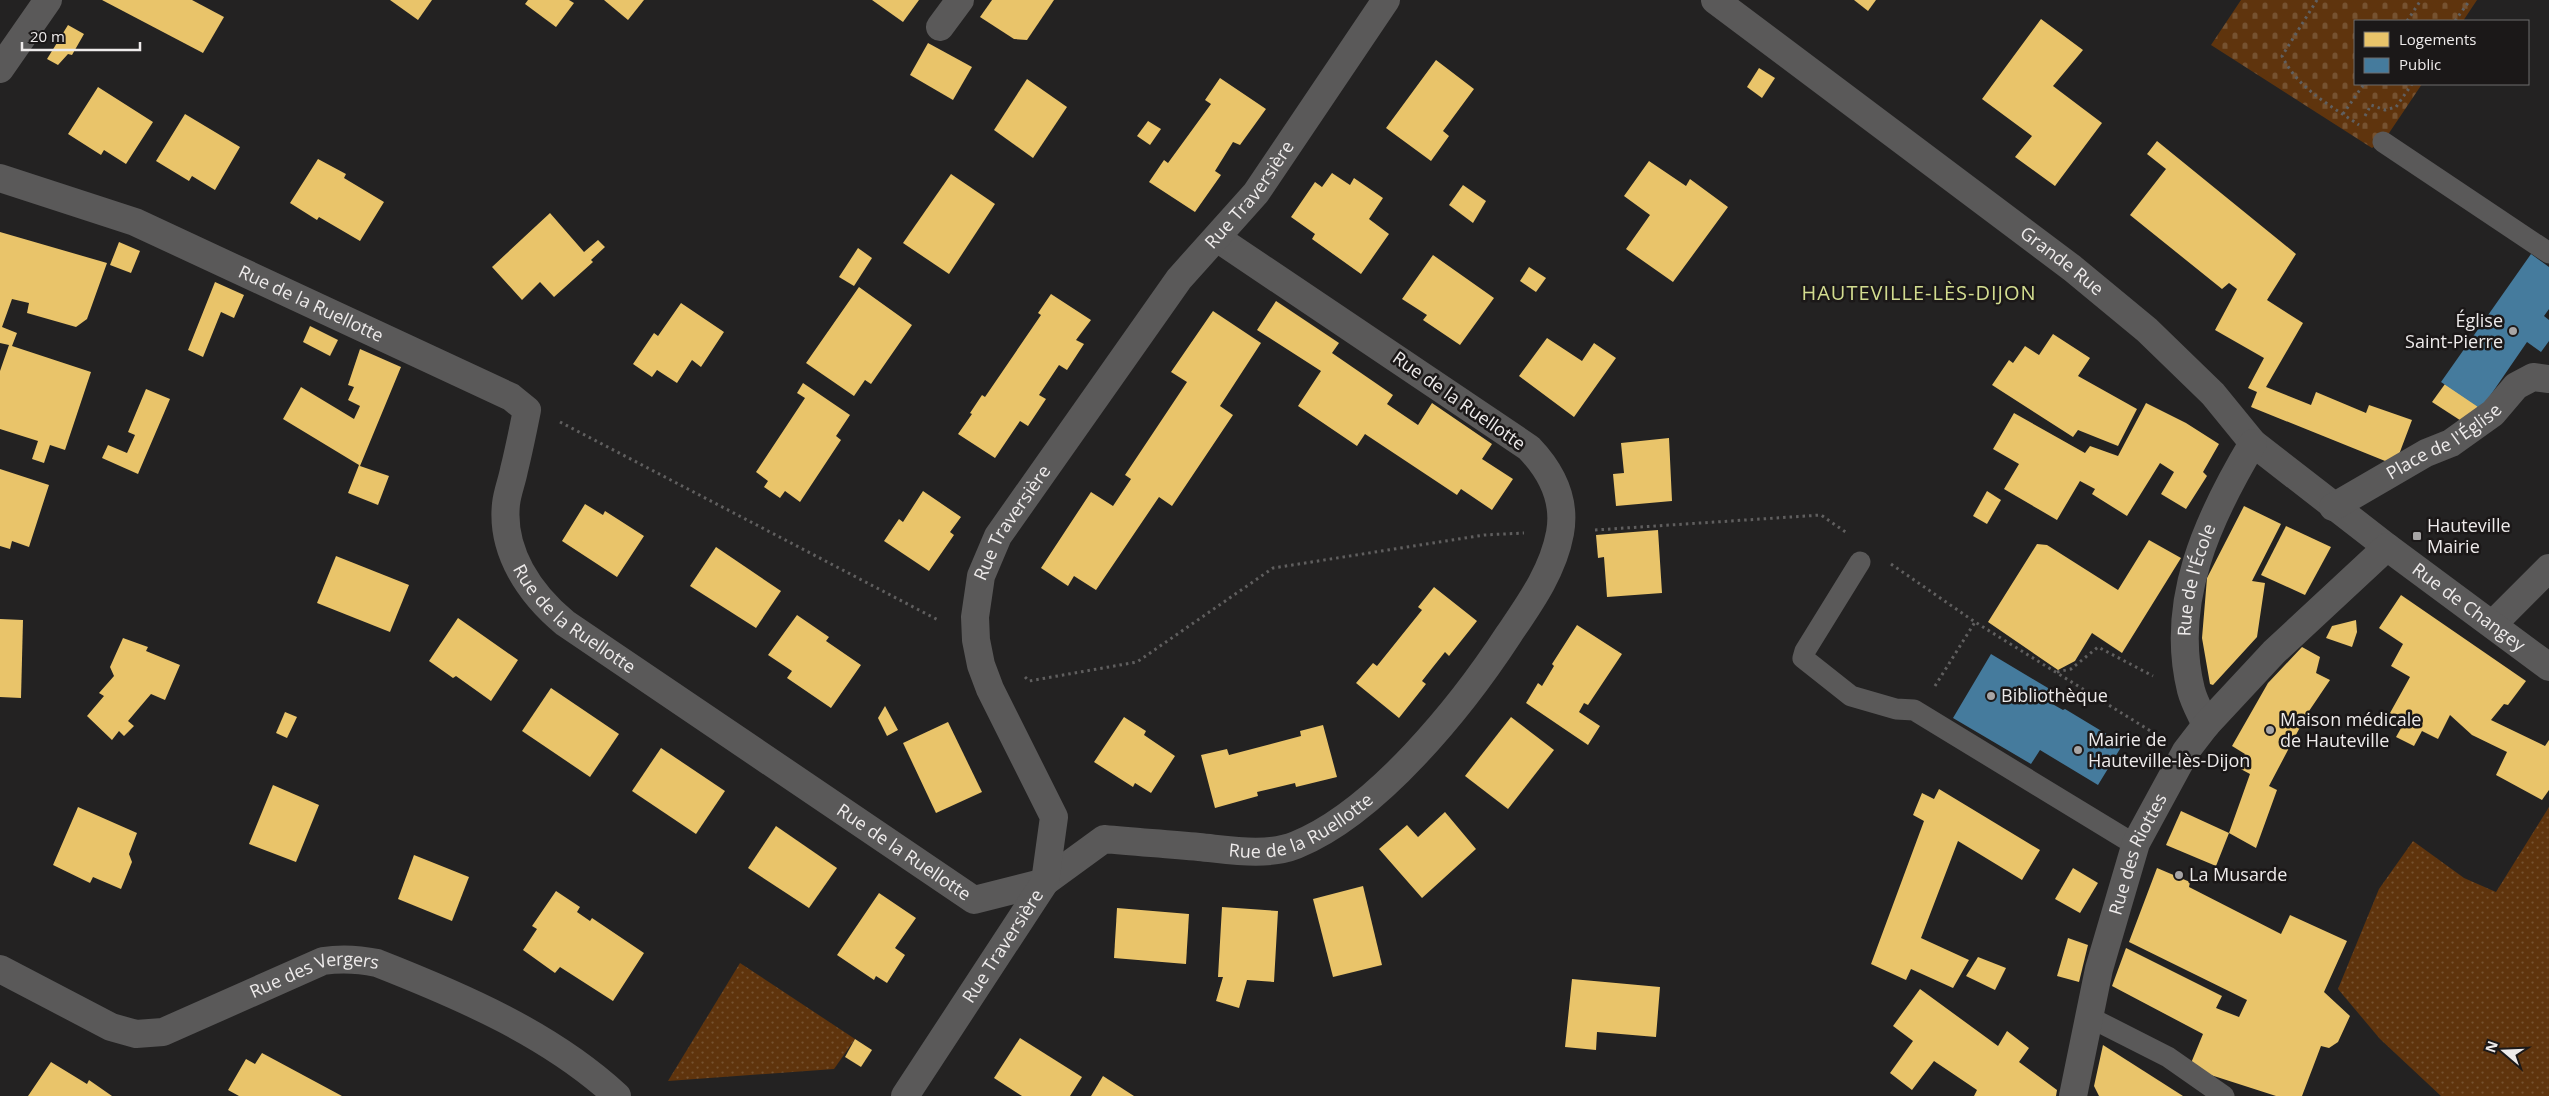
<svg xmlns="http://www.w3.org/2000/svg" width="2549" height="1096" font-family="'Open Sans',sans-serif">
<defs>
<pattern id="grass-dots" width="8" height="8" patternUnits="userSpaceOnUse" patternTransform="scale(1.25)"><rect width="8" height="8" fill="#5f340d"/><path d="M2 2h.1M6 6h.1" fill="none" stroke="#765230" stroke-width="1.8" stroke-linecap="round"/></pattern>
<pattern id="cemetery-stones" width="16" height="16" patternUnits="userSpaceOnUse" patternTransform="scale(1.25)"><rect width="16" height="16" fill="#5f340d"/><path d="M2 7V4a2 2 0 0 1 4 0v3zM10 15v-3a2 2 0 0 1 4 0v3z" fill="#765230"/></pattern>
</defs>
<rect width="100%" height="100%" fill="#232222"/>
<g fill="url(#grass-dots)">
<polygon points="2549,807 2549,1096 2441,1096 2380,1039 2338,989 2379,889 2413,841 2464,878 2496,892"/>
<polygon points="740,963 855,1039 834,1069 668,1081"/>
</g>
<polygon fill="url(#cemetery-stones)" points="2241,0 2477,0 2463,21 2355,21 2355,84 2422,84 2383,142 2372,148 2211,45"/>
<g fill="#e9c46a">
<polygon points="102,0 192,0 224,17 203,53"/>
<polygon points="390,0 432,0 418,20"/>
<polygon points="528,0 569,0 574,3 556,27 525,4"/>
<polygon points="604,0 644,0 628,20"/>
<polygon points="872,0 919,0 903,22"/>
<polygon points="992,0 1054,0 1027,40 1014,39 980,17"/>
<polygon points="1854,0 1876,0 1868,11"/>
<polygon points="2041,19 2083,50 2053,86 2102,123 2055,186 2015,157 2032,136 1982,99"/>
<polygon points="68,25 84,34 72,55 68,54 58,65 47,59"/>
<polygon points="928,43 972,67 953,100 910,75"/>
<polygon points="1436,60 1474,89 1443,131 1449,136 1431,161 1386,128"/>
<polygon points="1759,68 1775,78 1762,98 1747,87"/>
<polygon points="1220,78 1266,109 1240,145 1233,142 1215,171 1221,175 1195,212 1149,182 1164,160 1168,163 1211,104 1205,100"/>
<polygon points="1027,79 1067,107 1033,158 994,130"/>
<polygon points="98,87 153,122 126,164 104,150 101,155 68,134"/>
<polygon points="185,114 240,147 215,190 192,176 189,181 156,161"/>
<polygon points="1148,121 1161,129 1150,145 1137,136"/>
<polygon points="2157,141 2296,254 2267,300 2303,323 2266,387 2311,405 2316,392 2366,413 2369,405 2412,420 2395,465 2251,407 2257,392 2248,388 2264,358 2215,330 2237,289 2229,283 2222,289 2130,215 2166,169 2147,154"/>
<polygon points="318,159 346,174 344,178 384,202 360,241 319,217 317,220 290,203"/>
<polygon points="1649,161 1686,186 1690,179 1728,207 1673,282 1626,249 1650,215 1624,196"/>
<polygon points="1332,173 1350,185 1354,178 1383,198 1369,219 1389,234 1361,274 1312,239 1315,234 1291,217 1315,182 1322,187"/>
<polygon points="951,174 995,204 949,274 903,243"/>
<polygon points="1463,185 1486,201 1473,223 1449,205"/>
<polygon points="550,213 584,252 598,240 605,247 591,260 593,262 554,297 540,282 522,300 492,267"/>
<polygon points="0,232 107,263 87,319 76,327 27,313 29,303 12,299 2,327 17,333 12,346 91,372 65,450 50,445 44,463 32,459 38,441 0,429 0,371 9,345 0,343"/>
<polygon points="119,242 140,251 131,273 110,265"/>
<polygon points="858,248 872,258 854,286 839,277"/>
<polygon points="1433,255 1494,298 1460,345 1423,320 1427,315 1402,299"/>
<polygon points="1529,267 1546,278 1536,292 1520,281"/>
<polygon points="215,282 244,295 234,318 221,312 203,357 188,350"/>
<polygon points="859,287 912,325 871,384 865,380 854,396 806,363"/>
<polygon points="1051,294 1091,320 1076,340 1084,344 1067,370 1059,365 1039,395 1046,399 1028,426 1020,421 995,458 958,434 972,414 970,413 982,395 985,397 1041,315 1038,313"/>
<polygon points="1276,301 1339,343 1332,353 1393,395 1387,404 1418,425 1432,403 1492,444 1482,459 1513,479 1492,510 1461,489 1457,495 1365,434 1357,446 1298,406 1321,371 1257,330"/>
<polygon points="681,303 724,332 701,367 692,360 677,383 657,370 652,377 633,364 654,333 658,336"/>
<polygon points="1213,311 1261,343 1220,406 1233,415 1172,506 1159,497 1096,590 1074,576 1068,586 1041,568 1091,492 1113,506 1131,479 1125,475 1187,382 1171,372"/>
<polygon points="310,326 338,340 330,356 303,342"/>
<polygon points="2053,334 2090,358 2078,376 2137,409 2118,446 2078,430 2073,437 1992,385 2009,360 2013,363 2025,346 2039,355"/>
<polygon points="1547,338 1582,361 1594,343 1616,358 1574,417 1519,376"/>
<polygon points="360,349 401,367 360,466 389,476 378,505 348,493 359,465 283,419 301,387 354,419 360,406 348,400 354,387 348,385"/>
<polygon points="803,383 850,415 836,436 841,440 800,502 785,491 780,498 764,487 768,481 756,472 805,398 797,393"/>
<polygon points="2445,384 2478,406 2466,424 2432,402"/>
<polygon points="146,389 170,399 138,474 102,458 108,445 127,453 135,435 128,432"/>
<polygon points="2146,403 2186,423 2219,444 2203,472 2207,476 2186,509 2161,494 2174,472 2160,463 2127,516 2092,494 2095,489 2080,481 2057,520 2004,489 2019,464 1993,449 2014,413 2085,453 2090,446 2118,456"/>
<polygon points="1669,438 1672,501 1616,506 1613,474 1624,473 1621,443"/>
<polygon points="0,469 49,485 29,547 12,541 10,549 0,546"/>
<polygon points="923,491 961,517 950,532 954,535 929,571 884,541 899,519 903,522"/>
<polygon points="1987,491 2001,500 1987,524 1973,516"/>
<polygon points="585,504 603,515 605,511 644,536 617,577 562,541"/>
<polygon points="2244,506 2281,524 2252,581 2265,583 2257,637 2213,685 2210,684 2202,638 2207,578"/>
<polygon points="2286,526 2331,547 2305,595 2261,575"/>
<polygon points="1658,530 1662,593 1607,597 1604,557 1598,558 1596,535"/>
<polygon points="2149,540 2181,558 2122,653 2092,633 2075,661 2058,670 1988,622 2037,544 2047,545 2118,590"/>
<polygon points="716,547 781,591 756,628 690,586"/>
<polygon points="336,556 409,585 390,632 317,603"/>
<polygon points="1434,587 1477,621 1449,656 1445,652 1433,667 1422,681 1426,684 1399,718 1356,683 1373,663 1377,666 1422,610 1418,607"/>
<polygon points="2401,595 2526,681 2508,705 2504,704 2491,720 2545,746 2549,740 2549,790 2542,800 2496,775 2507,752 2472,735 2450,715 2438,739 2422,731 2414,746 2396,737 2405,721 2390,713 2410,677 2391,666 2403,644 2379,628"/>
<polygon points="797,615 829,637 826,641 861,665 831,708 787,678 792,671 768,655"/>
<polygon points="458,618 518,660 491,701 456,676 453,678 429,661"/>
<polygon points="0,619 23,620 21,698 0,697"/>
<polygon points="2356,620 2357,632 2352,647 2326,638 2332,626"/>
<polygon points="1577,625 1622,654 1588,705 1584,703 1579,712 1600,726 1588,745 1526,703 1538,683 1542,686 1554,666 1552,664"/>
<polygon points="123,638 148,647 146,651 180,665 165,700 151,694 128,721 134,726 124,736 119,731 112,740 87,716 104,696 99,693 114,676 110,667"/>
<polygon points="2302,647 2320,657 2316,673 2330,680 2307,714 2269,786 2277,790 2256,848 2229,833 2250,774 2237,767 2245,754 2232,746 2268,683"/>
<polygon points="551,688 619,734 590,777 522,731"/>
<polygon points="885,706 898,730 887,736 878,718"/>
<polygon points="285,712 297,717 287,738 276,733"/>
<polygon points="1124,717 1146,731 1144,735 1175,756 1151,793 1135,783 1133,787 1094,762"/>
<polygon points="1511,717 1554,750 1508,809 1465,776"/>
<polygon points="948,722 982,792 936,813 903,743"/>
<polygon points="1323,725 1337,777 1296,787 1295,783 1257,792 1258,796 1215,808 1201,755 1227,749 1229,755 1301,736 1300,731"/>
<polygon points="661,748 725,791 696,834 632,791"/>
<polygon points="273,785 319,805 296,862 249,844"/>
<polygon points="1939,789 2040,850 2022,880 1958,841 1921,938 1969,960 1953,988 1911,969 1906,980 1871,964 1924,821 1913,815 1922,793 1934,799"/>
<polygon points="78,807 137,833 129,854 132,862 121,889 93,877 90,883 53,865"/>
<polygon points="2181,811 2229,833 2216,866 2166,845"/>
<polygon points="1445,812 1476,849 1422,898 1379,849 1407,825 1418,837"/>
<polygon points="776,826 837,868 809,908 748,868"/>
<polygon points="414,855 469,877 452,921 398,899"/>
<polygon points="2073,868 2098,883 2080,913 2055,899"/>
<polygon points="2157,868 2190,882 2189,887 2281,934 2290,915 2347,941 2324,992 2350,1016 2338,1042 2329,1048 2321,1046 2302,1096 2276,1096 2189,1068 2203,1034 2112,986 2126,948 2222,996 2216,1008 2239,1017 2247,1000 2129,942"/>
<polygon points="1363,886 1382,965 1333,977 1313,899"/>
<polygon points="556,891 580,907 577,912 590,921 592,918 644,953 613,1001 560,967 555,973 523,950 537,929 532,926"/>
<polygon points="879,893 916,918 895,948 905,955 887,983 876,976 874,980 837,955"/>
<polygon points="1222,907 1278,911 1274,982 1247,980 1239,1008 1216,1001 1223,977 1218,977"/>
<polygon points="1117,908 1189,914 1186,964 1114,958"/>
<polygon points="2068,938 2088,945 2079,982 2057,976"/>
<polygon points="1978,957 2006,968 1995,990 1966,976"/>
<polygon points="1572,979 1660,987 1656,1037 1597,1032 1596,1050 1565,1047"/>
<polygon points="1920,989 1998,1046 2007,1031 2029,1048 2019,1062 2057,1090 2056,1096 1974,1096 1977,1090 1934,1061 1912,1090 1890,1073 1913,1041 1893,1026"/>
<polygon points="1020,1038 1082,1077 1070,1096 1022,1096 994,1078"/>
<polygon points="855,1039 872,1050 861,1067 845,1057"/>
<polygon points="2103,1045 2183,1096 2099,1096 2094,1086"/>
<polygon points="262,1053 342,1096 239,1096 228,1090 246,1059 255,1064"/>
<polygon points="51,1062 87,1084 89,1080 112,1096 28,1096"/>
<polygon points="1103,1076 1134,1096 1091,1096"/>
</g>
<g fill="#457b9d">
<polygon points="2531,254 2549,267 2549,309 2544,316 2549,320 2549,341 2541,352 2527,342 2481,409 2441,382"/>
<polygon points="1991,654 2053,691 2047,701 2063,710 2065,709 2123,744 2098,785 2040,750 2031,764 1953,718"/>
</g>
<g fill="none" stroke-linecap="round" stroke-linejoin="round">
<g stroke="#605f5f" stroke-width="3" stroke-dasharray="2.5 4" stroke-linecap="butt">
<path d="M2317,0L2282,56C2298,89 2330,105 2359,125"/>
<polyline points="2407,21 2421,0"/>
<polyline points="2455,21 2470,0"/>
<polyline points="2343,114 2364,84"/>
<polyline points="2365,116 2371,105 2385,110 2396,107 2412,84"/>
<polyline points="560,422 940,621"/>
<polyline points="1595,530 1821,515 1847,533"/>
<polyline points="1891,564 1975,622 2157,735"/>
<polyline points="2057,672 2071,669 2098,647 2153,676"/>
<polyline points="1025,677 1029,681 1137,662 1273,568 1484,535 1524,533"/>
<polyline points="1935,686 1975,622"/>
</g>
<g stroke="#5a5959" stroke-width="21">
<polyline points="2383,142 2549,253"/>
<polyline points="1860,562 1805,651 1803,658 1851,696 1896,709 1914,710 2124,838 2136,843"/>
<polyline points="2089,1017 2168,1057 2224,1096"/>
</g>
<g stroke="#5a5959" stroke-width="28">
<path id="s1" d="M1715,0L2072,268L2147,330L2213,394L2253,443L2387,547"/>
<polyline points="940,27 960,0"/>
<polyline points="0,69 48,0"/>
<path id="s2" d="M0,178L135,222L511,397L527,410C523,430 519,450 514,470C512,481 507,493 506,504C501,552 530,594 565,623L974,900L1045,882L1104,839C1136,842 1167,844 1199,847C1230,850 1266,857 1296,845C1377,812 1462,706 1509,634C1530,603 1553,571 1560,533C1566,500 1551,471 1529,448L1217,238"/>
<path id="s3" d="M2333,507L2426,453L2451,443L2493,413L2516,386L2533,377L2549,379"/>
<polyline points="2493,624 2549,568"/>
<path id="s4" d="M2206,725C2201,714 2194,702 2191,690C2169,602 2208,518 2253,443"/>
<path id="s5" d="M0,969L111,1027L136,1034L163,1032L323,961C342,958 358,959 377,963C461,996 550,1034 617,1096"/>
<path id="s6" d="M905,1096L1045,882L1054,817L990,689L981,665L976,640L975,617L981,576L998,536L1179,279L1256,193L1386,0"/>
</g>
<path stroke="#5a5959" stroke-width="28" id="s7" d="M2073,1096L2099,969L2136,843L2186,751L2206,725L2274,652L2387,547L2549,667"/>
</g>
<g fill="#a7a5a5" stroke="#1b1818" stroke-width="2">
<circle cx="2513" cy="331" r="5"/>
<rect x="2412" y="531" width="10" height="10" rx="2.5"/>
<circle cx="1991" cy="696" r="5"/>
<circle cx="2270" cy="730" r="5"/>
<circle cx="2078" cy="750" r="5"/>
<circle cx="2179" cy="875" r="5"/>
</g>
<g text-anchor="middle" stroke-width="5" stroke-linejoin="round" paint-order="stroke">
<g font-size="18" fill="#eeebeb" stroke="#1b1818">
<text dy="6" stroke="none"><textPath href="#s6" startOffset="1048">Rue Traversière</textPath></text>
<text dy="6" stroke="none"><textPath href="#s1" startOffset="434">Grande Rue</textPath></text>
<text dy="6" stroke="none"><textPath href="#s2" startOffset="336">Rue de la Ruellotte</textPath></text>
<text transform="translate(1459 401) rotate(35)" y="6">Rue de la Ruellotte</text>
<text dy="6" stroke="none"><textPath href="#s3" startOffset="129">Place de l'Église</textPath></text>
<text dy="6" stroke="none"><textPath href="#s6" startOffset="642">Rue Traversière</textPath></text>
<text dy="6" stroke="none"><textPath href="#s4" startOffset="150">Rue de l'École</textPath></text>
<text dy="6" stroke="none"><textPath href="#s7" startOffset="754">Rue de Changey</textPath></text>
<text dy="6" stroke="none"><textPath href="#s2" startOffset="816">Rue de la Ruellotte</textPath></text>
<text dy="6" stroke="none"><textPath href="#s2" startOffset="1656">Rue de la Ruellotte</textPath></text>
<text dy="6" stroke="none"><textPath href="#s2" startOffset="1221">Rue de la Ruellotte</textPath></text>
<text dy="6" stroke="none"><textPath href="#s7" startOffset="251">Rue des Riottes</textPath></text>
<text dy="6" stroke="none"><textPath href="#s6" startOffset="179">Rue Traversière</textPath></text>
<text dy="6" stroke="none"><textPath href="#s5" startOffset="342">Rue des Vergers</textPath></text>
</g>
<g font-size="18" fill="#eeebeb" stroke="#1b1818" text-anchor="start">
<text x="2503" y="327" text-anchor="end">Église<tspan x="2503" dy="21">Saint-Pierre</tspan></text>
<text x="2427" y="532">Hauteville<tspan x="2427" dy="21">Mairie</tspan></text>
<text x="2001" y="702">Bibliothèque</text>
<text x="2280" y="726">Maison médicale<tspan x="2280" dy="21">de Hauteville</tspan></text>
<text x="2088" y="746">Mairie de<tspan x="2088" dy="21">Hauteville-lès-Dijon</tspan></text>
<text x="2189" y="881">La Musarde</text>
</g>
<g font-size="20" letter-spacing="1" fill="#d3dd90" stroke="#1b1818">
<text x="1919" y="300">HAUTEVILLE-LÈS-DIJON</text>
</g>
</g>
<rect x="2354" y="20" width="175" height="65" fill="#1b1818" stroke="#6f6c6c"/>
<rect x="2364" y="32" width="25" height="15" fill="#e9c46a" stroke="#6f6c6c"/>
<text x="2399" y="45" font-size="15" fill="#eeebeb">Logements</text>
<rect x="2364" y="58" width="25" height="15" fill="#457b9d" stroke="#6f6c6c"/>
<text x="2399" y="70" font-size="15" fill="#eeebeb">Public</text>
<g transform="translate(2504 1051) rotate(289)" stroke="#1b1818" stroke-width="4" paint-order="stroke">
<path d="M0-4L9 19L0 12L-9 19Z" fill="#eeebeb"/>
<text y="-8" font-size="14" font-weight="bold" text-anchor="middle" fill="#eeebeb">N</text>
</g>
<path d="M22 42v8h118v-8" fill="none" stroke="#eeebeb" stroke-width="2.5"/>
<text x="30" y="42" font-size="15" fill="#eeebeb" stroke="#1b1818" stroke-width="4" paint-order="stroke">20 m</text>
</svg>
